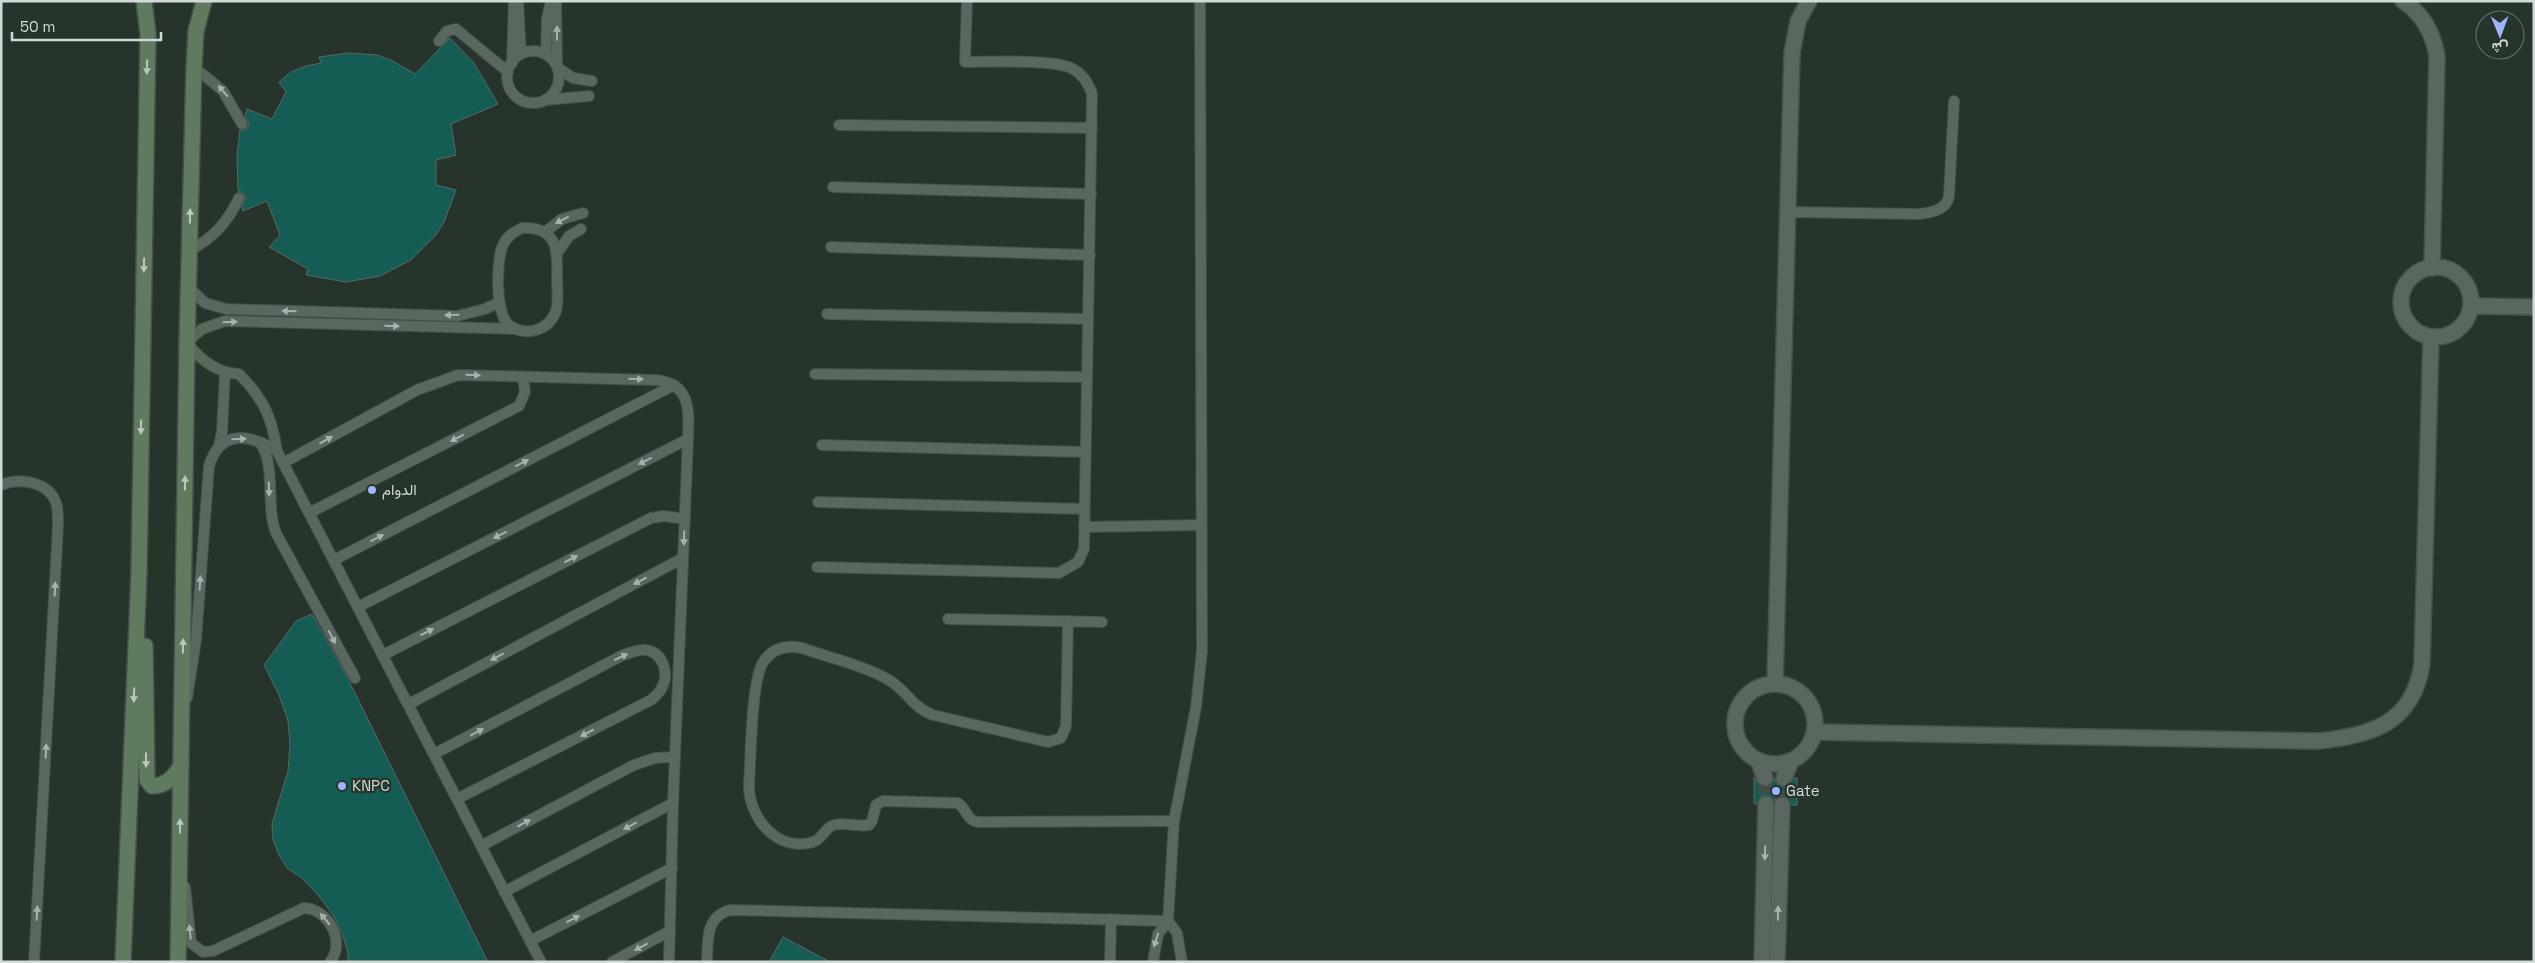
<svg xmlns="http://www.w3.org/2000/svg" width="2535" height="963" font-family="'Space Grotesk',Vazirmatn,sans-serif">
<rect width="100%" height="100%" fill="#27342c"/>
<g fill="#155d54" stroke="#576865">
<polygon points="450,38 474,63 498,104 451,124 456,155 436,160 436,185 456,190 444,222 435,236 411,260 380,276 346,282 306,275 308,269 269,247 280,235 267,201 243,211 242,207 246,197 242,192 238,191 237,155 240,130 246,130 249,124 245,115 247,109 272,119 286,92 279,82 291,72 306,66 321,63 319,57 348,53 377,55 391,60 415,74"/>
<polygon points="312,614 346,675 488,962 348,962 348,953 342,933 333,915 318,895 302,878 288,869 280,857 273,840 272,824 288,771 290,745 288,721 279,695 264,665 296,621"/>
<polygon points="1754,777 1759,785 1764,787 1772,784 1774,778 1777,784 1785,787 1790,785 1794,778 1797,778 1797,805 1791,805 1786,797 1778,797 1774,800 1766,795 1761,796 1757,804 1754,804"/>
<polygon points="783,937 830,962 769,962"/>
</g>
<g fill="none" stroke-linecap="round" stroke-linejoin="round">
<g stroke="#414d45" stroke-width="15" stroke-dasharray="15 8" stroke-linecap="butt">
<polyline points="1765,778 1766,804"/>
<polyline points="1782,805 1784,778"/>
</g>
<g stroke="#46504b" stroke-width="12">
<g id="lane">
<polyline points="556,1 557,65"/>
<polyline points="518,2 521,54"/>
<polyline points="439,41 447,31 456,29 508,72"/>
<circle cx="533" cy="77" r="26"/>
<polyline points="546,54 547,18 551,1"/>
<polyline points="512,63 514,1"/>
<polyline points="194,67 223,91 242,124"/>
<polyline points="558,68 573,78 592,81"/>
<polyline points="545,100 589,96"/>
<polyline points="839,125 1092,128"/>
<polyline points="833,187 1091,194"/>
<path d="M1787,212L1919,214C1931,213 1947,210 1949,196L1954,101"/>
<path d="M522,228C557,226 558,250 557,277C557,288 559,301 556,311C549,331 525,337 509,325C495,314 496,260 503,245C507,236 514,232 522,228Z"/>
<polyline points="545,232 562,219 583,213"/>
<polyline points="831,247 1090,255"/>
<path d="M189,251C213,238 228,222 239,198"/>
<polyline points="558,252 569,236 581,229"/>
<polyline points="189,288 205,303 226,309 457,316 485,309 498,303"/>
<polyline points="827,314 1088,319"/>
<path d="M515,329L225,321L202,329L187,342C200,360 217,373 239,374C264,399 272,418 277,451L541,962"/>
<polyline points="815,374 1087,377"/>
<path d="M260,442C277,468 265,505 276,533L355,678"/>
<polyline points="822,445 1085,452"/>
<polyline points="219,446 222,432 225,373"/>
<path d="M283,463L417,390L458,375L655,380C691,383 689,410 688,439L673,803L669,962"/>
<path d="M1,485C21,477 51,482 57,506C58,512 58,519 58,526L34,962"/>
<polyline points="818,502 1084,509"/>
<polyline points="309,513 519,406 525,392 523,377"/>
<polyline points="1084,527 1201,525"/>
<polyline points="334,560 674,385"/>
<path d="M817,567L1059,573L1078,562L1084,549L1092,94C1088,82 1082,73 1071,68C1054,59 988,62 965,62L967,1"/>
<polyline points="358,607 688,439"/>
<polyline points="948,619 1102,622"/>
<path d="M1068,621L1066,726L1061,738L1048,742L933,715C912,707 907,691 889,680C863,665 830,658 802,648C787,645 773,648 764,661C751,678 751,758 749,784C748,816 776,853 813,842C823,839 825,827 834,825C845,822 857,827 869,825L872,821L876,805L883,801L958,803C967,809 966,820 978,822L1174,821"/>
<polyline points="383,655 651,518 664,516 685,519"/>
<path d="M187,698L196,640L209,466C220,429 250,434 277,451"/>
<polyline points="409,704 683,558"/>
<path d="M434,754L623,655C630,653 638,649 646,650C662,652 669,672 663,685C661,691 656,696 651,700L457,799"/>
<polyline points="481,846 634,765 655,758 675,757"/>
<path d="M185,887L191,943L203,952L213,951L304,908C329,909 346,942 330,962"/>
<polyline points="504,892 673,803"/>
<polyline points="530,941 672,868"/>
<polyline points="612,962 670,931"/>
<path d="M707,962C708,941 705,917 730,910L1168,921L1177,933L1182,962"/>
<polyline points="1110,962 1111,919"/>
<polyline points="1153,962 1158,934 1168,921 1174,821 1196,707 1202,651 1200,1"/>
</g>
</g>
<g stroke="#46504b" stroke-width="18">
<g id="street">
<path d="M2403,1C2423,14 2433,33 2437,56L2432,268"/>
<circle cx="2436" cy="302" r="35"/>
<polyline points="2471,306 2534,307"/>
<polyline points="1775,683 1792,53 1798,21 1809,1"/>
<circle cx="1775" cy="724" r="40"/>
<path d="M1815,732L2318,741C2370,736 2413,724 2422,664L2431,337"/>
<polyline points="1758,760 1765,778"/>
<polyline points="1784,778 1791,761"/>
<polyline points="1762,962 1766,804"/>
<polyline points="1777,962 1782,805"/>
</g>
</g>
<g stroke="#46504b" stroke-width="18">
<g id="secondary">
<path d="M145,646L147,780L152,786C166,786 174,777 181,766"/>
<polyline points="123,962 139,572 148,34 144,1"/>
<polyline points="178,962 187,342 194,67 196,31 204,1"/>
</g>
</g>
<use href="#lane" stroke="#59675f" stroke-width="10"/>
<use href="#street" stroke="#59675f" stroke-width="15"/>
<use href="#secondary" stroke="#5f7a5e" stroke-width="15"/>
</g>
<defs><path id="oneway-solid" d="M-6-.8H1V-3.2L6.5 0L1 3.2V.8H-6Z" transform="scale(1.25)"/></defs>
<g fill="#a8b2ac">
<use href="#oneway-solid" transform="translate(557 33) rotate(-90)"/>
<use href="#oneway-solid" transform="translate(223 91) rotate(-130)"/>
<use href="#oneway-solid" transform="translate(562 220) rotate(153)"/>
<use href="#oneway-solid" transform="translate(289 311) rotate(-178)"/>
<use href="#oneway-solid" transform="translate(452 315) rotate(178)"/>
<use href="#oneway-solid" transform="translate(230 322) rotate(-1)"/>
<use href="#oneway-solid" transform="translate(392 326) rotate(2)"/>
<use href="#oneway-solid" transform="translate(473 375) rotate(1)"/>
<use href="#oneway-solid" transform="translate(636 379) rotate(1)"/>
<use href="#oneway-solid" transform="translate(457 438) rotate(153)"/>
<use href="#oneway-solid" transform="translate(239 439) rotate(-2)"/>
<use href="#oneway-solid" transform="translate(326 440) rotate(-29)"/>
<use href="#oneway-solid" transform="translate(645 461) rotate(153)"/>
<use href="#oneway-solid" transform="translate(522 463) rotate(-27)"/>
<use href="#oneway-solid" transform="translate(269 489) rotate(88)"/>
<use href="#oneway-solid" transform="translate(500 535) rotate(153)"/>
<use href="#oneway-solid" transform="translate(377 538) rotate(-27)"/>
<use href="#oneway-solid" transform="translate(684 538) rotate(92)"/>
<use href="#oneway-solid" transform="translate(571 559) rotate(-27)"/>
<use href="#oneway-solid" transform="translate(640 581) rotate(152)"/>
<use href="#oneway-solid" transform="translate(200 583) rotate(-86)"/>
<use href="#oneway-solid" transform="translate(55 589) rotate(-87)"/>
<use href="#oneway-solid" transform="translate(427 632) rotate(-27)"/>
<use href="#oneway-solid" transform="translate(332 637) rotate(62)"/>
<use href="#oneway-solid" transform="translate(497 657) rotate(152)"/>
<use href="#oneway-solid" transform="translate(621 657) rotate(-25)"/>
<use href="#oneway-solid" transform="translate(477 732) rotate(-28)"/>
<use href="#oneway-solid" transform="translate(587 733) rotate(153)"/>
<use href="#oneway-solid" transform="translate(46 751) rotate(-87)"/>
<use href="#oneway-solid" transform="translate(524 823) rotate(-28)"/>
<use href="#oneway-solid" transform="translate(630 826) rotate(152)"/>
<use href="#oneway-solid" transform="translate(1765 853) rotate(92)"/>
<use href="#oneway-solid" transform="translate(37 913) rotate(-87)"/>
<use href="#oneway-solid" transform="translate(1778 913) rotate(-89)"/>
<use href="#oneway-solid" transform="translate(325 919) rotate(-130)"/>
<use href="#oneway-solid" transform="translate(573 919) rotate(-27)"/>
<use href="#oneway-solid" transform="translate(190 932) rotate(-96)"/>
<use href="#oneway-solid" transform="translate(1156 940) rotate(108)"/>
<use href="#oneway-solid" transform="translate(641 947) rotate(152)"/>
</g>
<g fill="#bbc7bd">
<use href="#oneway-solid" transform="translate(147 67) rotate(91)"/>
<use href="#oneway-solid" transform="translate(190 216) rotate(-89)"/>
<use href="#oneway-solid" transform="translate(144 265) rotate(91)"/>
<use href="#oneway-solid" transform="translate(141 427) rotate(91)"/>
<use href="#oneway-solid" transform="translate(185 483) rotate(-89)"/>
<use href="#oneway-solid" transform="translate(183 646) rotate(-89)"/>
<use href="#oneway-solid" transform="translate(134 695) rotate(92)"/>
<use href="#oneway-solid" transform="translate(146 760) rotate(90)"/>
<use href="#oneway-solid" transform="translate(180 826) rotate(-89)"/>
</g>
<g fill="#a0b3fd" stroke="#27342c" stroke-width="2">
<circle cx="372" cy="490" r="5"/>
<circle cx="342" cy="786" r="5"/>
<circle cx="1776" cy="791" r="5"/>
</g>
<g text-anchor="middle" stroke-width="4.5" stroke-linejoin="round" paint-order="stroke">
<g font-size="15" fill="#d2dad5" stroke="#27342c" text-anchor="start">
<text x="382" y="495">الدوام</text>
<text x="352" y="791">KNPC</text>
<text x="1786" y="796">Gate</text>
</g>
</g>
<rect width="2535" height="963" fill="none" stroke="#d2dad5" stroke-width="5"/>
<g transform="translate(2500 35) rotate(179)"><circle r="24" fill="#27342c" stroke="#6b7670"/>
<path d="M0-4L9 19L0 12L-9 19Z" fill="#a0b3fd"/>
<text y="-8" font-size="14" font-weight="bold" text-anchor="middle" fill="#d2dad5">ش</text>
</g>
<path d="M12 32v8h149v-8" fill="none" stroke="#d2dad5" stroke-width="2.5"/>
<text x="20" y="32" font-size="15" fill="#d2dad5" stroke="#27342c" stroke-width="4" paint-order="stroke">50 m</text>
</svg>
